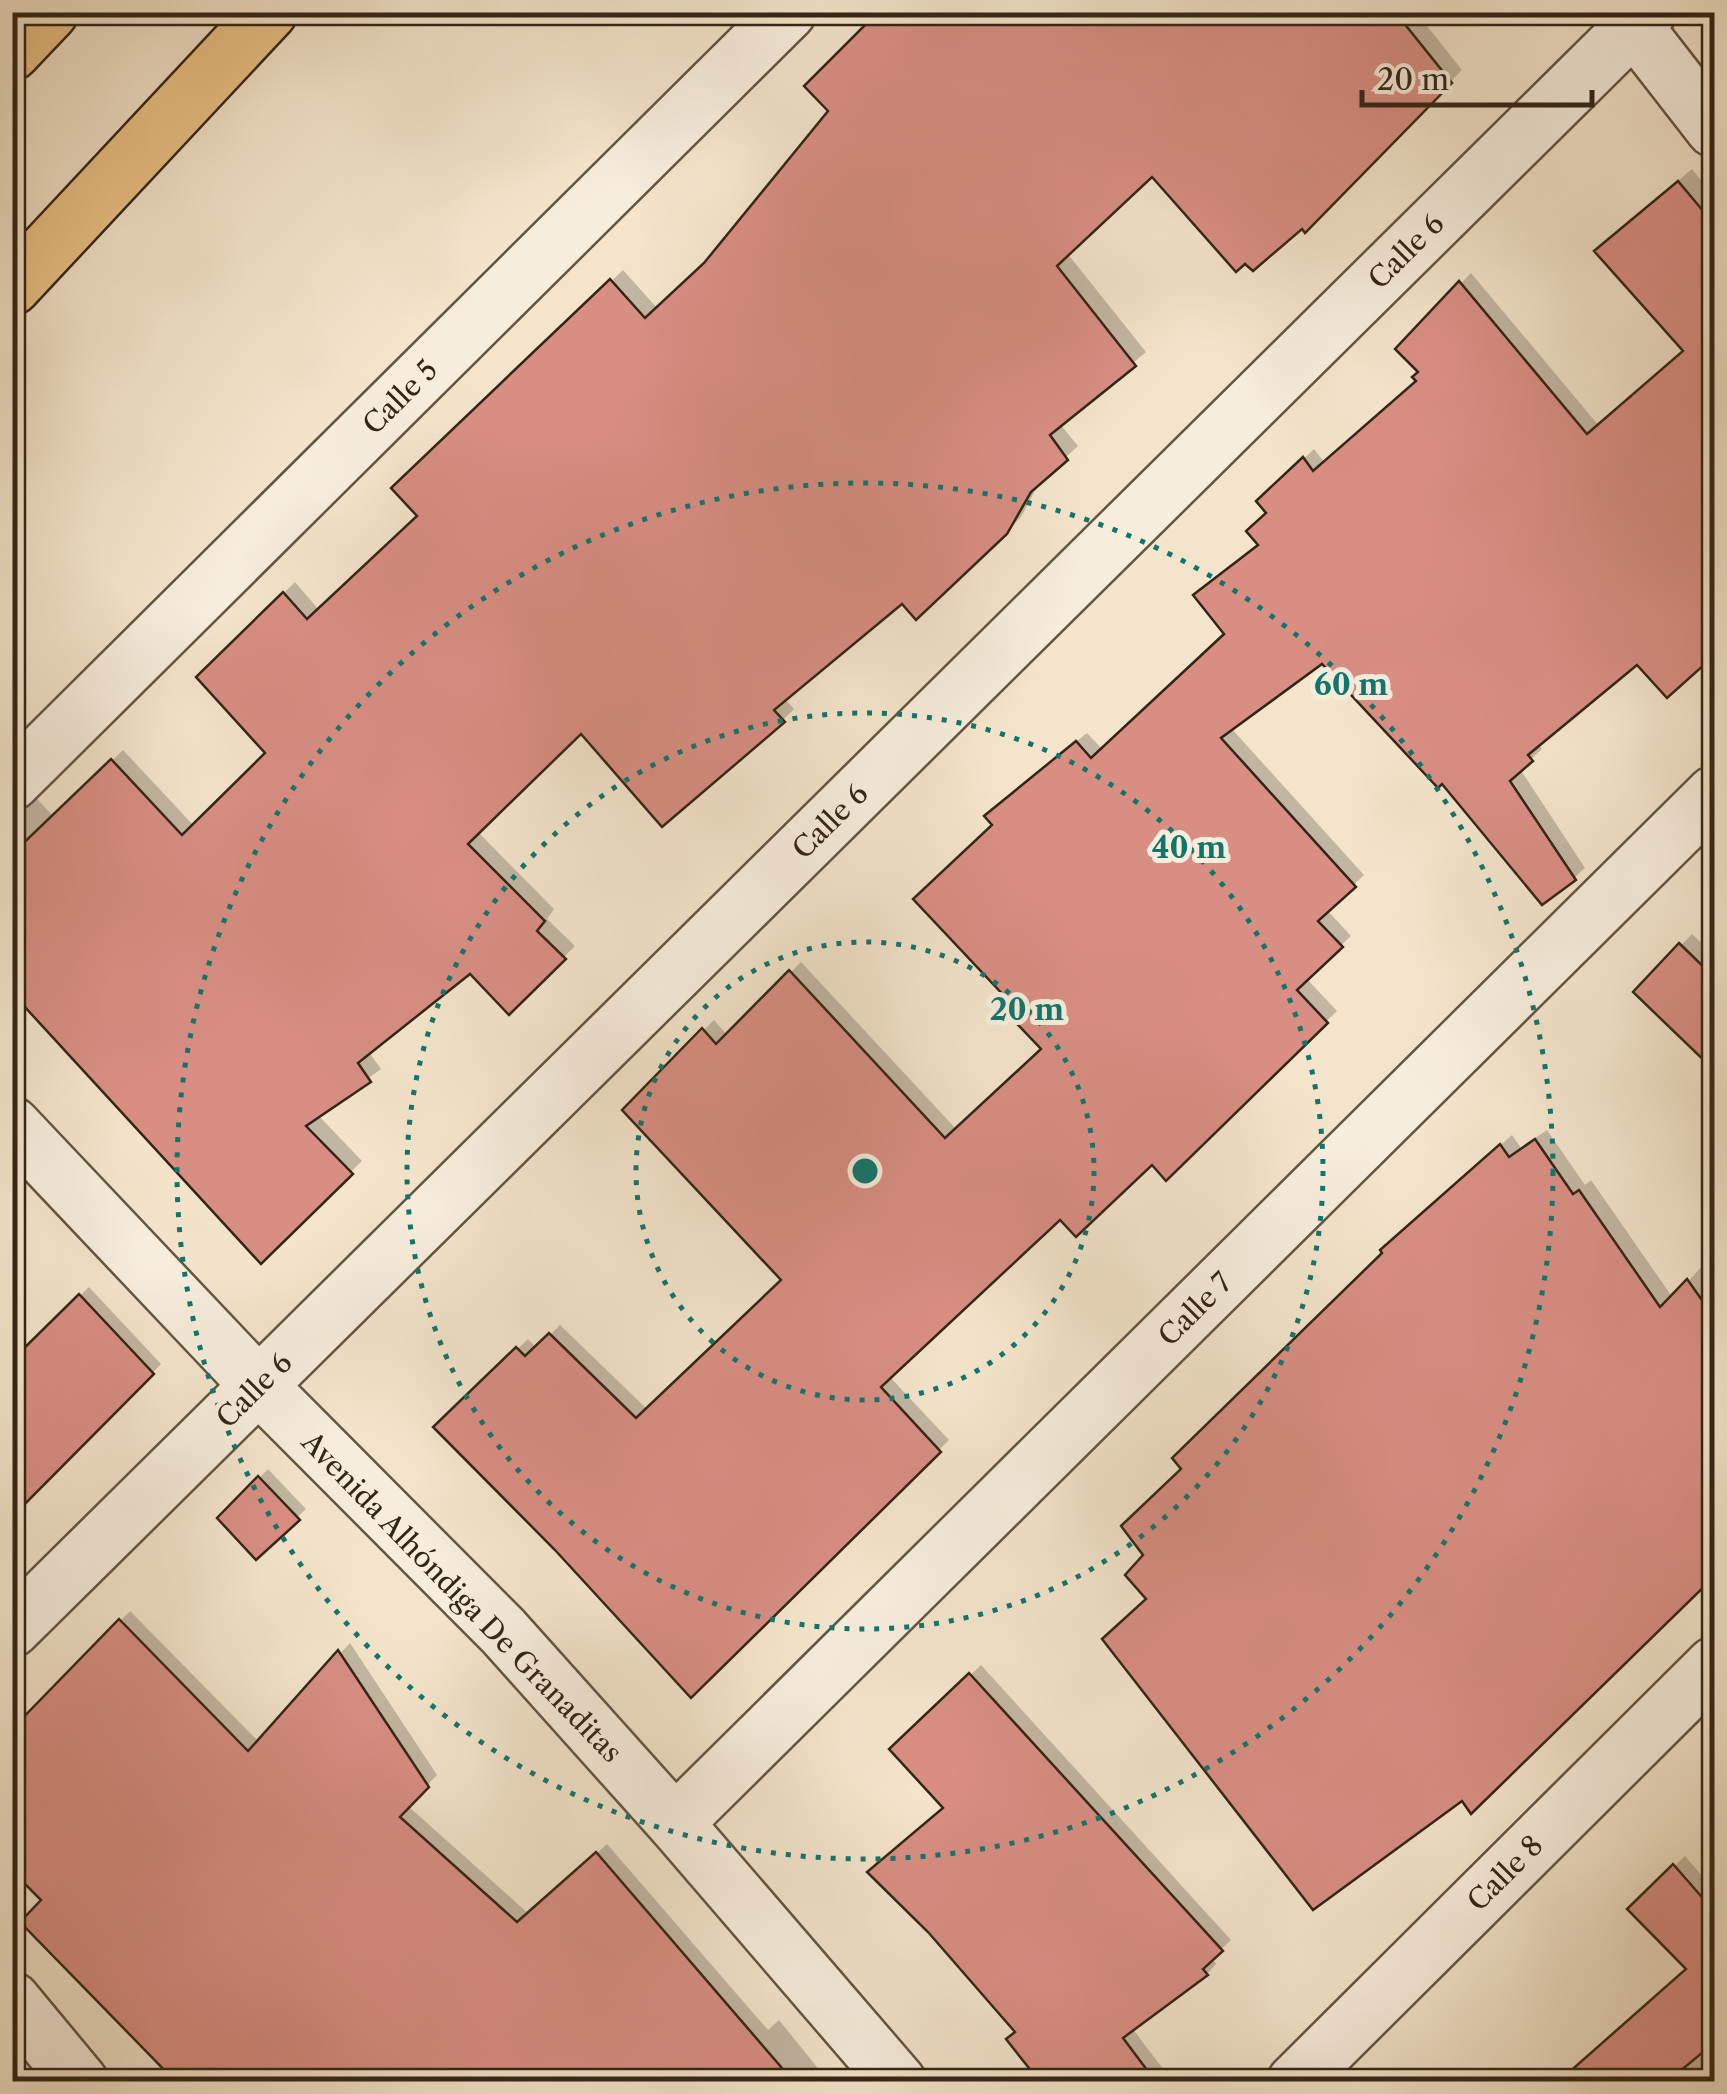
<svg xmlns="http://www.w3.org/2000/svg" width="1727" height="2094" font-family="'Libre Caslon Text',serif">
<rect width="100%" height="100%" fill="#f3e4cb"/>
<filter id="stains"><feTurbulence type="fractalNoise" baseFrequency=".002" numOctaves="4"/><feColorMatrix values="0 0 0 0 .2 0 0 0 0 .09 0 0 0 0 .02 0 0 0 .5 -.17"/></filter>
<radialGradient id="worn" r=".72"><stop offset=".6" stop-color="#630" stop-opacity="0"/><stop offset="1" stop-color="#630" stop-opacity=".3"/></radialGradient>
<g fill="#0003">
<polygon points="883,12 1416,12 1462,70 1305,229 1152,174 1067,253 1146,352 1060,424 1078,446 1040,481 1021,517 1009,529 903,601 785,699 794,709 783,720 581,731 477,831 554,909 547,919 575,946 509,1011 470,971 368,1051 381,1069 318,1115 362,1161 261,1260 12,991 12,800 37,799 54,817 123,750 194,826 269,753 199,677 295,582 319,610 420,516 394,488 623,270 658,309 709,261 831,111"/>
<polygon points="1692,169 1714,196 1714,255 1651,312 1610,238"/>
<polygon points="1471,273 1599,426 1714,325 1714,652 1667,695 1637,662 1538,744 1542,749 1520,769 1585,868 1574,878 1442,780 1322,661 1231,728 1364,875 1327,910 1351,936 1306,978 1337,1011 1166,1178 1152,1162 1060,1217 889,1376 949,1440 691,1695 557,1548 437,1427 528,1339 537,1348 560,1325 648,1410 784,1280 625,1110 714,1020 728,1036 801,962 957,1130 1044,1049 1011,1000 995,825 997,806 1087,733 1103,750 1227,634 1261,544 1269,512 1260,501 1314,449 1325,463 1418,381 1421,372 1398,349"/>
<polygon points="1692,934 1707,948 1714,942 1714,1065 1636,992"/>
<polygon points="1714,1098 1714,1120 1704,1109"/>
<polygon points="1547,1130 1585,1185 1591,1180 1673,1298 1714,1253 1714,1482 1709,1485 1714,1492 1714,1518 1698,1530 1698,1548 1714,1567 1714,1573 1472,1810 1463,1798 1149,1599 1146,1555 1184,1469 1386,1253 1394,1239 1512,1135 1521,1148"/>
<polygon points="89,1287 161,1364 12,1514 12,1339 25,1351"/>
<polygon points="268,1469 306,1509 256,1557 221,1518"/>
<polygon points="130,1611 259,1742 350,1643 437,1775 408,1806 529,1914 607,1844 768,2030 779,2020 829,2082 178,2082 44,1900 12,1732"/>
<polygon points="981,1665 1231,1940 1212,1958 1216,1964 1207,1974 1132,2028 1173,2082 1032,2082 1026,2073 1032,2068 946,1808 893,1749"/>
<polygon points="1685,1856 1714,1890 1714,2019 1697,2035 1697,2053 1714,2076 1714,2082 1585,2082 1689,1969 1631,1909"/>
</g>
<g fill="#d98e84" stroke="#332515" stroke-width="2.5">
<polygon points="878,12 1395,12 1452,83 1305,233 1302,229 1253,271 1245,264 1236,272 1152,177 1057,266 1136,366 1050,435 1068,460 1031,492 1007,534 916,620 902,604 774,710 785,722 662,827 581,734 468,844 545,921 537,931 566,959 509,1015 470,974 358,1063 371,1082 306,1126 353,1174 261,1264 12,993 12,854 111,759 182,835 265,753 196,677 283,592 307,619 417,516 391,488 610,279 645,318 704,263 828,111 804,86"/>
<polygon points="1678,181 1714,224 1714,656 1667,698 1637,665 1528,755 1533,761 1510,781 1576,880 1542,905 1442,784 1438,788 1322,664 1221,738 1356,887 1318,921 1343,947 1297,990 1328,1023 1166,1181 1152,1165 1076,1237 1060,1220 881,1387 941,1452 691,1698 555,1550 433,1427 516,1347 525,1356 549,1333 636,1418 781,1280 622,1110 702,1028 716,1044 789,970 945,1138 1041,1049 1001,1007 1008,1000 913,899 992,825 984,816 1076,741 1091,758 1224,634 1193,595 1258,545 1246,531 1266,513 1256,501 1303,457 1313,471 1416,381 1412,377 1418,372 1395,349 1459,281 1587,434 1683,351 1594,251"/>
<polygon points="1679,943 1714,977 1714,1070 1633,992"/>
<polygon points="1535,1139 1573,1194 1579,1190 1660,1307 1687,1279 1714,1317 1714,1577 1471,1814 1462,1801 1313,1910 1102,1639 1146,1599 1125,1575 1143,1555 1121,1526 1181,1469 1172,1458 1382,1253 1380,1250 1500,1144 1509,1157"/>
<polygon points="79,1294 154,1374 12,1517 12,1360"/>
<polygon points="258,1476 300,1520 256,1560 217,1518"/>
<polygon points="119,1619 248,1751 338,1650 429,1787 400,1817 517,1922 596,1852 794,2082 176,2082 20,1922 41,1900 12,1871 12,1729"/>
<polygon points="969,1673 1223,1951 1203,1969 1208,1975 1123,2038 1156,2082 1040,2082 1006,2039 1015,2032 928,1932 867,1872 943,1808 889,1749"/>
<polygon points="1673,1864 1714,1911 1714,2043 1667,2082 1558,2082 1686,1969 1627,1909"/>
</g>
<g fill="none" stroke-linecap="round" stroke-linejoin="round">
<g stroke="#635542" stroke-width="60">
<g id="minor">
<polyline points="1623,12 1714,129"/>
<polyline points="12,782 788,12"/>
<polyline points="12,1125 259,1386 503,1631 675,1823 898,2082"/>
<polyline points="12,1629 1648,12"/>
<polyline points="675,1823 1714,794"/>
<polyline points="12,2000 80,2082"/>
<polyline points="1295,2082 1714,1665"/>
</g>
</g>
<g stroke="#332515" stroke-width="60">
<g id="primary">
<polyline points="12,52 50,12"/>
<polyline points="12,287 269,12"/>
</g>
</g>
<use href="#minor" stroke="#f7eddd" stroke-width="55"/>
<use href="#primary" stroke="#eac286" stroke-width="55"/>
</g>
<g fill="none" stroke="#0f766e" stroke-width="5" stroke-dasharray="5 10">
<circle cx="865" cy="1171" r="229"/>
<circle cx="865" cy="1171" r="458"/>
<circle cx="865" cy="1171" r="688"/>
</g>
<g text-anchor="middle" stroke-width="10" stroke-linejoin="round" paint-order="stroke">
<g font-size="28" fill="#332515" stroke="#f7eddd">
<text transform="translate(1406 251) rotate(-45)" y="10">Calle 6</text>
<text transform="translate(400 397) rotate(-45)" y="10">Calle 5</text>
<text transform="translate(830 821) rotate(-45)" y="10">Calle 6</text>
<text transform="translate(1195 1309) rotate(-45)" y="10">Calle 7</text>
<text transform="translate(254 1390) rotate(-45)" y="10">Calle 6</text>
<text transform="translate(462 1597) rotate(46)" y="10">Avenida Alhóndiga De Granaditas</text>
<text transform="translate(1505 1873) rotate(-45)" y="10">Calle 8</text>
</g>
</g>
<circle cx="865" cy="1171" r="15" fill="#0f766e" stroke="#f7eddd" stroke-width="5"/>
<g font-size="30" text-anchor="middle" font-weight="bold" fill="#0f766e" stroke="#f7eddd" stroke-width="10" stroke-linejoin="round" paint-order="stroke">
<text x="1351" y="695">60 m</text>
<text x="1189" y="858">40 m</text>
<text x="1027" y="1020">20 m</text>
</g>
<rect width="1727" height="2094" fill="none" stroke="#f3e4cb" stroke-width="50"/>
<rect x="15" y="15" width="1697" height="2064" fill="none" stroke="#332515" stroke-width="5"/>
<rect x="25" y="25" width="1677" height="2044" fill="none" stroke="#332515" stroke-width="2.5"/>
<path d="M1362 90v15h230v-15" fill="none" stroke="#332515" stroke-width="5"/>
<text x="1377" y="90" font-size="30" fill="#332515" stroke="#f7eddd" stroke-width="8" paint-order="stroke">20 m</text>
<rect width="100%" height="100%" filter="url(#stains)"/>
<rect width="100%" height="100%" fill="url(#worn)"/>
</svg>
